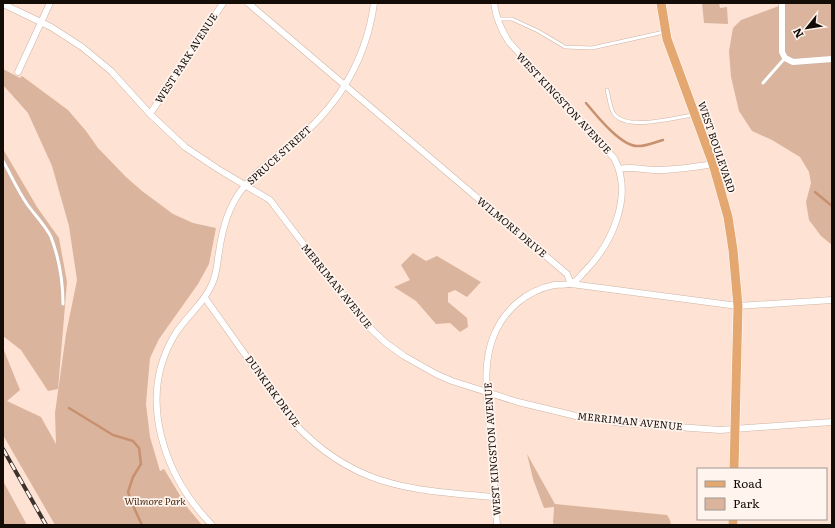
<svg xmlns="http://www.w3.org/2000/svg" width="835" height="528" font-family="Literata,serif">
<rect width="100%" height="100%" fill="#fee3d4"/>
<g fill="#dbb49d">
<polygon points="702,3 719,3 720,8 727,7 728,24 704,23"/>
<polygon points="787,3 832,3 832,245 821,236 809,220 806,202 811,183 809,172 800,157 772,140 752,131 739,111 731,77 729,51 733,28 741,20"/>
<polygon points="3,69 20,78 22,76 68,110 86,131 98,148 126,177 142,191 173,214 193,223 216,228 209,264 198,284 159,339 150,358 146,404 150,437 160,471 164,469 187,507 202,525 55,525 3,435 3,348 20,390 7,401 41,417 56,444 55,413 66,334 77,280 69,226 52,166 28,113 3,85"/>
<polygon points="3,149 37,207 59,238 67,282 58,389 48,391 21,350 3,336"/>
<polygon points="413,253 426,261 437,256 481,282 467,297 455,290 448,293 448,302 467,318 468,327 460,332 450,323 436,324 416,301 394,287 410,280 401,265"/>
<polygon points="527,454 555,504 667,515 670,520 671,525 555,525 553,523 554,507 544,508 533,479"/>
<polygon points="3,481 27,525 3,525"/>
</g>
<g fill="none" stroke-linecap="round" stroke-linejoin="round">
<g stroke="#c7916f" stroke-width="2.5">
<path d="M586,103C596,115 622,148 639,146C647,146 655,142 663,140"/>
<polyline points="815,192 832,206"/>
<polyline points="69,408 113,435 133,441 139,448 141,464 133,477 128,492 135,510 142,525"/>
</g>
<g stroke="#cdb4a5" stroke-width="4">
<g id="service">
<polyline points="497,19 512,19 538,31 565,47 592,48 664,32"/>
<polyline points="763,83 785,58"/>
<path d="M607,90C609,97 610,108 614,114C627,131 674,118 693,115"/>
<path d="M3,161C11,175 18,191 27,204C34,214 46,226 51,237C59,258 63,282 63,304"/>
</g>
</g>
<g stroke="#cdb4a5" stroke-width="7">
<g id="minor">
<polyline points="248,3 567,274 571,284 738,306 832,300"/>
<path d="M494,3C496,18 501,30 509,42L614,158C634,195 612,244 585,271C581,275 577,281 572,283C567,286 559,284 554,285C526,291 505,309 494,335C481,366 488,402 490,434C493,465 495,495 497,525"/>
<polyline points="782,3 782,52 785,58 793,62 832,59"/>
<polyline points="3,4 51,27 82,47 111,71 150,114 185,147 218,169 270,200 333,283 371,329 386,343 404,356 436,374 452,381 518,402 576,416 621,423 720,430 832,422"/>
<polyline points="18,72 50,3"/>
<polyline points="150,114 223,3"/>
<path d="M619,169C632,166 644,170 657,170C676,170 695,167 713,164"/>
<path d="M205,298L293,422C354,488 411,490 495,497"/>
<path d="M212,525C164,476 137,399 174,336C185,317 204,304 212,284C217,274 217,263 219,252C222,230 227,210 240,192C256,170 280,154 301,136C341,102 367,56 374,3"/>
</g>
</g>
<g stroke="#fff" stroke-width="10">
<g id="primary">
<polyline points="661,3 667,39 713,164 728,217 733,250 738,306 734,469"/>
<polyline points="733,525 733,519"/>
</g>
</g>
<use href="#service" stroke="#fff" stroke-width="3"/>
<use href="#minor" stroke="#fff" stroke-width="6"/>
<use href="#primary" stroke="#e5a770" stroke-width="9"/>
<g stroke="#3e332c" stroke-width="4">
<polyline id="rail" points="3,449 46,525"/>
</g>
<use href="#rail" stroke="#fff4ee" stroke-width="2.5" stroke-dasharray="8" stroke-linecap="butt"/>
</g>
<g text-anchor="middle" stroke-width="3.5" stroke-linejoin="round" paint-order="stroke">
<g font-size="10" fill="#140c07" stroke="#fff4ee">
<text transform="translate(186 58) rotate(-57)" y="4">WEST PARK AVENUE</text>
<text transform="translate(564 103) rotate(47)" y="4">WEST KINGSTON AVENUE</text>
<text transform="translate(717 147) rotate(71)" y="4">WEST BOULEVARD</text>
<text transform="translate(279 155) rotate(-42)" y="4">SPRUCE STREET</text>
<text transform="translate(512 227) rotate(40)" y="4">WILMORE DRIVE</text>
<text transform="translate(337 286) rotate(51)" y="4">MERRIMAN AVENUE</text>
<text transform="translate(273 391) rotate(54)" y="4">DUNKIRK DRIVE</text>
<text transform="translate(630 421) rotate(6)" y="4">MERRIMAN AVENUE</text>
<text transform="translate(492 449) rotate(-94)" y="4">WEST KINGSTON AVENUE</text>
</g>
<g font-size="10" font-style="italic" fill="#4f2a10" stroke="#fff4ee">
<text x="155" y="505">Wilmore Park</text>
</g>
</g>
<rect width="835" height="528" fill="none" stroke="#140c07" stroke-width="8"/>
<rect x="697" y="468" width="130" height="52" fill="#fff4ee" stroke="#a19792"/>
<rect x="705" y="481" width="20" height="6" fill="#e5a770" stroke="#a19792"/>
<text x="733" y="488" font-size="12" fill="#140c07">Road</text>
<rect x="705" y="498" width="20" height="12" fill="#dbb49d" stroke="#a19792"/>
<text x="733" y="508" font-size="12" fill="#140c07">Park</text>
<g transform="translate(807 28) rotate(240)" stroke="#fff4ee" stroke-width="3" paint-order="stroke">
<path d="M0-3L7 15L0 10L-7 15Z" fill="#140c07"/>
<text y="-6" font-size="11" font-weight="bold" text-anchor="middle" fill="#140c07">N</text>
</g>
</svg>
